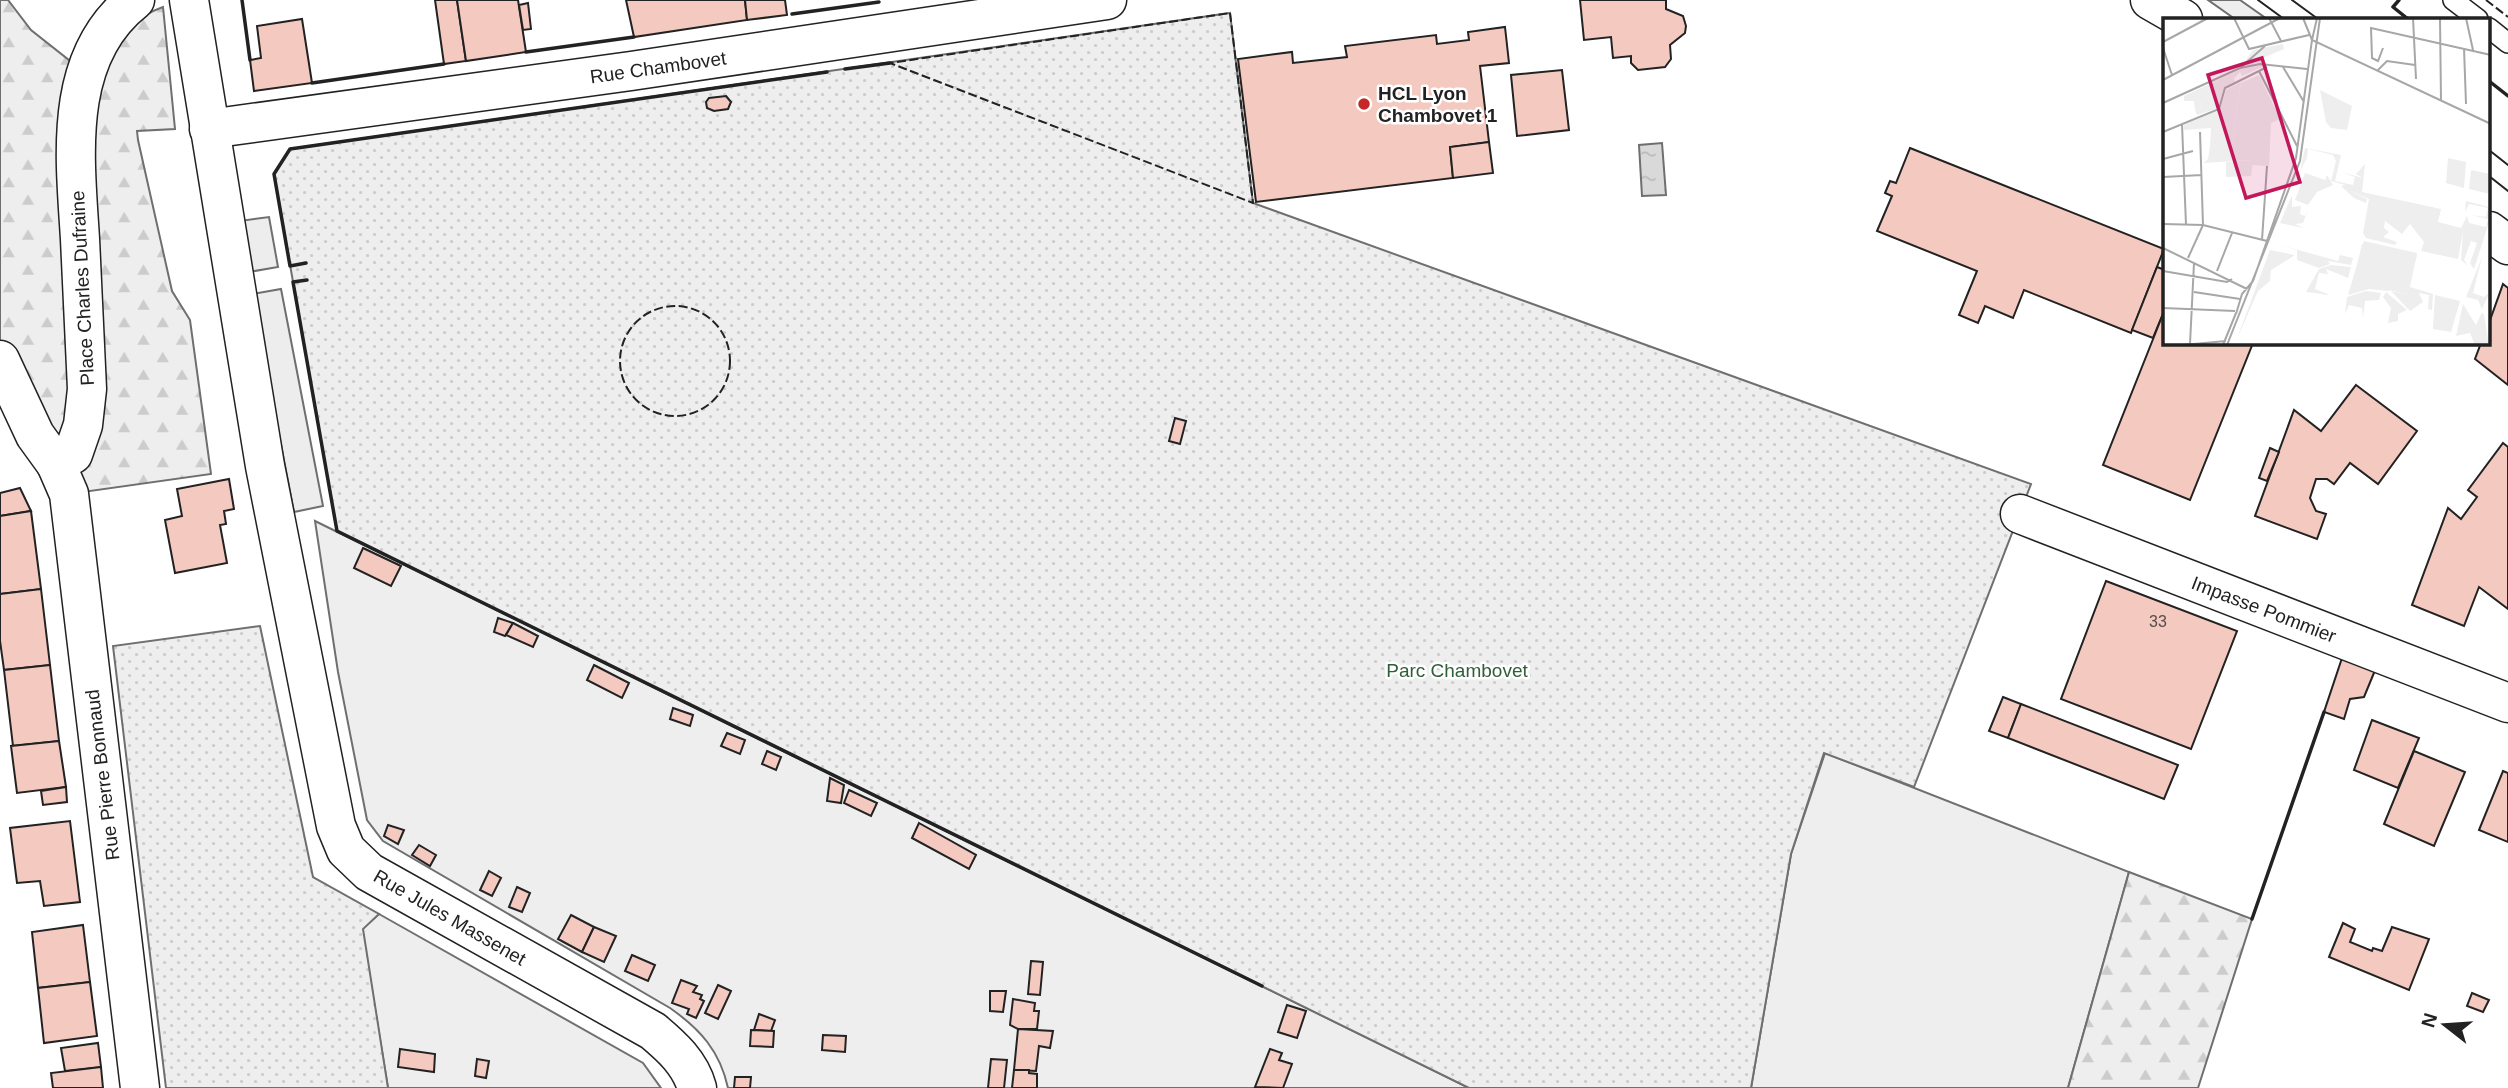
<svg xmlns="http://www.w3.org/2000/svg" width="2508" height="1088" font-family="Arial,sans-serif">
<defs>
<pattern id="forest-firs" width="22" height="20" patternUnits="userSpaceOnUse" patternTransform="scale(1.75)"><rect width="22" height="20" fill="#eee"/><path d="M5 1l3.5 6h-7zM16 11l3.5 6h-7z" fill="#ccc"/></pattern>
<pattern id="park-dots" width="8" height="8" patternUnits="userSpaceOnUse" patternTransform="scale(1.75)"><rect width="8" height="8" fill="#eee"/><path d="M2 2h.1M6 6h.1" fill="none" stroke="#ccc" stroke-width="1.8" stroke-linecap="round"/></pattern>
<pattern id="water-ripples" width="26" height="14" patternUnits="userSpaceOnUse" patternTransform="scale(1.75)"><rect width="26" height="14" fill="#d9d9d9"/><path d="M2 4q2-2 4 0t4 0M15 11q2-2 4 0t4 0" fill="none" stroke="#bababa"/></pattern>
</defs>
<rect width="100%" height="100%" fill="#fff"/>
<g fill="#eee" stroke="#6f6f6f" stroke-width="2">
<polygon points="2208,0 2240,0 2267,19 2235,19"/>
<path d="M315,521L1469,1088H728C720,1051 700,1029 670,1008L383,841L367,820L338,672Z"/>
<polygon points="1825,753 2129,872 2068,1088 1751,1088 1791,854"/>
<polygon points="379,914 643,1063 661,1088 388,1088 362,929"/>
</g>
<g fill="url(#forest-firs)" stroke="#6f6f6f" stroke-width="2">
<path d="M0,0H8L31,30L69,60L104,72C120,40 126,20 163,7L175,129L137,131L138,140L172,291L190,320L211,474L69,494L0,344Z"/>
<polygon points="2129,872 2252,919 2198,1088 2068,1088"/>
</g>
<g fill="url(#park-dots)" stroke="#6f6f6f" stroke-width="2">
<polygon points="1230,13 1253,203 2031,484 1914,787 1824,753 1791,854 1751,1088 1469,1088 337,531 274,174 290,149"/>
<polygon points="260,626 313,877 379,914 363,929 388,1088 166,1088 113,646"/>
</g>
<g fill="#ededed" stroke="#6f6f6f" stroke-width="2">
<polygon points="269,217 278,267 249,272 240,221"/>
<polygon points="281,289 323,506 294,512 252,294"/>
</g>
<polygon fill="url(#water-ripples)" stroke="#6f6f6f" stroke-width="2" points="1662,143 1666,195 1642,196 1639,145"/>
<g fill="#f3c9c0" stroke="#222" stroke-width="2">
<polygon points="435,0 457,0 466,61 444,64"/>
<polygon points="457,0 518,0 526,52 466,61"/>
<polygon points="626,0 745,0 747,20 634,37"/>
<polygon points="745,0 785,0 787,15 747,20"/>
<polygon points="1580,0 1666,0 1666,9 1683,16 1686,26 1685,33 1670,45 1671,59 1665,67 1638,70 1631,63 1631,56 1613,58 1611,37 1584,40"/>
<polygon points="528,3 531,29 523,30 519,5"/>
<polygon points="302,19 312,83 254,91 250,60 261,58 257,26"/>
<polygon points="1505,27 1509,63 1480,66 1489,142 1450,147 1453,178 1256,202 1238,59 1292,52 1293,63 1347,57 1345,46 1436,35 1437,44 1469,40 1468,32"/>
<polygon points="1562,70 1569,130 1517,136 1511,75"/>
<polygon points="726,96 731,102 728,109 714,111 707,108 706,102 709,98"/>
<polygon points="1489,142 1493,173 1453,178 1450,147"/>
<polygon points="1910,148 2164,249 2131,333 2024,290 2013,318 1985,306 1978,323 1959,315 1977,271 1877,231 1892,196 1885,193 1890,181 1896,183"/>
<polygon points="2157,267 2165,270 2165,309 2153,338 2132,330"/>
<polygon points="2503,284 2508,288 2508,385 2475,359 2481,343 2489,343 2489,323"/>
<polygon points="2165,309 2165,343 2253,343 2190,500 2103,465"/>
<polygon points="2356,385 2417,431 2378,484 2350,463 2334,484 2327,479 2316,479 2310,498 2316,511 2326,514 2317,539 2255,516 2294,410 2321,431"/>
<polygon points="1175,418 1186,421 1180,444 1169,441"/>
<polygon points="2503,443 2508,447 2508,609 2479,587 2464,626 2412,605 2448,508 2461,519 2477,497 2468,490"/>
<polygon points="2270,448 2279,452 2267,481 2259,478"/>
<polygon points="229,479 234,509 224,511 226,524 220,525 227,563 175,573 165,520 182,516 177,489"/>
<polygon points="20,488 31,511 0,516 0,493"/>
<polygon points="31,511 41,589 0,594 0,516"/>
<polygon points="363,548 401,566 391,586 354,568"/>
<polygon points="2106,581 2237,631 2191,749 2061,699"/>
<polygon points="41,589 50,665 4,670 0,641 0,594"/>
<polygon points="498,618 513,623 505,636 494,632"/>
<polygon points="513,623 538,636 533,647 506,635"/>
<polygon points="2343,655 2376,668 2364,697 2350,699 2344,719 2324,712"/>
<polygon points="50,665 59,741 13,746 4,670"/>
<polygon points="594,665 629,683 622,698 587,680"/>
<polygon points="2003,697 2021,704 2008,738 1989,731"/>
<polygon points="2021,704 2178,765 2164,799 2008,738"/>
<polygon points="673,708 693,715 690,726 670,719"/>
<polygon points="2372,720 2419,738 2398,788 2354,770"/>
<polygon points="727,733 745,740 740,754 721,746"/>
<polygon points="59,741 66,787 17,793 11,746"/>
<polygon points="767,751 781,757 776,770 762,764"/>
<polygon points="2414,751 2465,772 2434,846 2384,824"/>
<polygon points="2503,771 2508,773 2508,842 2479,830"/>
<polygon points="830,778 844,785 841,803 827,801"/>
<polygon points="66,787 67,802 43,805 41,791"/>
<polygon points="849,790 877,803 871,816 844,803"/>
<polygon points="70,821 80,902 44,906 40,881 17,883 10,828"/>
<polygon points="919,823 976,855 969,869 912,838"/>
<polygon points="388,825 404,830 398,844 384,836"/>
<polygon points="419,845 436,855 430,866 412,855"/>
<polygon points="489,871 501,878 492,896 480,890"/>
<polygon points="517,887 530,893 522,912 509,907"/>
<polygon points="571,915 594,927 582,952 558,939"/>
<polygon points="2343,923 2355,929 2350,942 2372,951 2373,948 2382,951 2392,927 2429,939 2409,990 2329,957"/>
<polygon points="83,925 90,982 38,988 32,932"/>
<polygon points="594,927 616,936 604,962 582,952"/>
<polygon points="632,955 655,965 648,981 625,971"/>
<polygon points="1031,961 1043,962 1040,995 1028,994"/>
<polygon points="681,980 697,986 693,992 702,995 700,999 704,1001 696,1018 687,1014 689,1009 672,1003"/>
<polygon points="90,982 97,1036 44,1043 38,988"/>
<polygon points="718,985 731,991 718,1019 705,1013"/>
<polygon points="990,991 1006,991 1003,1012 990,1011"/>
<polygon points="2472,993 2489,1000 2483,1012 2467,1006"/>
<polygon points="1013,999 1035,1003 1034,1011 1039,1011 1037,1029 1018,1029 1010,1025"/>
<polygon points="1287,1005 1306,1011 1297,1038 1278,1032"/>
<polygon points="759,1014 775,1020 771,1031 754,1030"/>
<polygon points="1018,1029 1053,1031 1050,1048 1039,1046 1036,1071 1014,1070"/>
<polygon points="751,1030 774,1031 773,1047 750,1046"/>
<polygon points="823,1035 846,1036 845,1052 822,1050"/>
<polygon points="98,1043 101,1067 65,1071 61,1048"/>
<polygon points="400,1049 435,1054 434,1072 398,1067"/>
<polygon points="1270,1049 1282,1053 1279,1060 1292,1064 1283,1088 1255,1087"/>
<polygon points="477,1059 489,1061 486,1078 475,1076"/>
<polygon points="991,1059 1007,1060 1004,1088 988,1088"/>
<polygon points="101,1067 103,1088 53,1088 51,1073"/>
<polygon points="1014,1070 1029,1070 1029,1073 1037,1074 1037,1088 1012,1088"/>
<polygon points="735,1077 751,1077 750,1088 734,1088"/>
</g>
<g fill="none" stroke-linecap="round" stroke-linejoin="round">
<g stroke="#222" stroke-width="22">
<g id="lane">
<polyline points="2453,0 2478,19"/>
<polyline points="2489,28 2508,43"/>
</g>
</g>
<g stroke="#222" stroke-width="41">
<g id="street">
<path d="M189,0L265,466L336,826L346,850L369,872L653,1031C672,1047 690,1063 697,1088"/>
<polyline points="209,129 631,71 1107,0"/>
<path d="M0,360L35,435L56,464L73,454L83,425L87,389C85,339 82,289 80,239C75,157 62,57 135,0"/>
<polyline points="56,464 69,494 140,1088"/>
<polyline points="2020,514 2508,703"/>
</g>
</g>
<g stroke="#222" stroke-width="41">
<g id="secondary">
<polyline points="2150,0 2183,19"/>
<polyline points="2489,231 2508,245"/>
</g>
</g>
<use href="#lane" stroke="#fff" stroke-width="19"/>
<use href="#street" stroke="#fff" stroke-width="38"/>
<use href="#secondary" stroke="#fff" stroke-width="38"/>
<g stroke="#222" stroke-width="2">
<polyline points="2258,0 2284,19"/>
<polyline points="2292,0 2318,19"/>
<polyline points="2489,150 2508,165"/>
<polyline points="2489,176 2508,191"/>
</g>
<g stroke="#222" stroke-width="2" stroke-dasharray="9 3.5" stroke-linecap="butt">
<polyline points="2486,0 2508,17"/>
<polygon points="1230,13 1253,203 890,63"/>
<circle cx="675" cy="361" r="55"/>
</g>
<g stroke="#222" stroke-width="3.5">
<polyline points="242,0 250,60"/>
<polyline points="2399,0 2393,7 2408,19"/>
<polyline points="792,14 879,2"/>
<polyline points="526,52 634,37"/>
<polyline points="845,69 890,63"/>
<polyline points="2489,81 2508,96"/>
<polyline points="312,83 444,64"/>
<polyline points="306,263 290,266 274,174 290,149 827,72"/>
<polyline points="307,280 293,282 337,531 1262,986"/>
<polyline points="2252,919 2324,712"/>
</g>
</g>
<circle fill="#c62828" stroke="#fff" stroke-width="2.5" cx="1364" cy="104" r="7"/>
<g text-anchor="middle" stroke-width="5" stroke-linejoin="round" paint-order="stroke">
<g font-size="16" fill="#564c4a">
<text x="2158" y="627">33</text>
</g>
<g font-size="19" fill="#222" stroke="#fff">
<text transform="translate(658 67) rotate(-8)" y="7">Rue Chambovet</text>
<text transform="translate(82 288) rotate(-93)" y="7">Place Charles Dufraine</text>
<text transform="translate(2264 609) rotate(21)" y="7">Impasse Pommier</text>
<text transform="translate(102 775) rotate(-97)" y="7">Rue Pierre Bonnaud</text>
<text transform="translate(450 917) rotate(30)" y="7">Rue Jules Massenet</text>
</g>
<g font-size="19" font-weight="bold" fill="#222" stroke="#fff" text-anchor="start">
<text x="1378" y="100">HCL Lyon<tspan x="1378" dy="22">Chambovet 1</tspan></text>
</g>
<g font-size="19" fill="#2f5e38" stroke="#fff">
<text x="1457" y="677">Parc Chambovet</text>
</g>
</g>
<g transform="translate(2163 18)">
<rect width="327" height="327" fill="#fff"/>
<path d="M78,64L68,130L47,128L48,110L21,112V107L57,92L63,72ZM157,72L189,88L184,112L168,110L163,104ZM60,73L55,90L34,97L32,92L40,90L37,84ZM142,130L178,137L172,163L190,167L192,159L178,154L200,160L193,156L202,146L199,174L278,191L275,204L298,210L304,198L306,205L323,209L325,201L308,197L323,199L325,190L306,186L302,194L303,183L326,189V184L306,179L327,184V201L311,251L307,245L314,225L308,223L301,242L305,248L298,242L300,214L295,241L258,233L261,224L247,206L239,216L222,203L221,210L226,214L220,219L234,224L232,227L203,220L200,215L206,181L186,172L204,181L203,185L191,180L178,168L182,167L168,163L173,143L170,137L145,131L144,140L137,153ZM285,140L303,144L301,170L283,165ZM90,142L88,158L63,159V144ZM308,152L327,156V176L306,171ZM142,155L162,162L164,157L170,167L154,174L145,187L132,182ZM129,177V189L138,188L137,196L142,198L145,192L140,205L132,206L140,210L117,205ZM201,223L254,235L247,269L270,276L269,292L265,291L266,277L256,275L260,284L247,293L228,273L244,276L245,236L190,264L227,272L226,273L206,271L185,277ZM110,225L175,243L177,237L190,240L188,247L165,243L167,246L156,250L134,242V232ZM107,232L132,237L108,252L107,263L95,273L73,323ZM319,239L310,275L321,279L327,274L319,291L315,282L303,279ZM168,247L188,249L185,260L163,251L165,256L156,255L152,271L167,277L143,274L156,251ZM203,273L218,275L216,282L202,283L200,300L199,290L186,287L182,296L184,279ZM223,274L244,292L235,296V303L225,305L228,290L220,279ZM272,277L297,283L288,314L270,311ZM300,286L313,307L319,294L321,297L326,327H312L307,315L293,318Z" fill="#eee"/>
<path d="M120,26L121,31L100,40L97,46L101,48L79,58L77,54L60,73L37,84L40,90L32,92L31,83H21V78L76,52L90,32Z" fill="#eee"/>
<path d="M69,56L72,63L60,73L37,84L21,81ZM96,57L117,101L108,105L106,148L89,147V142L40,145L45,141L47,128L68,129L78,65ZM199,226L254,237L244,276L190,264Z" fill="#eee"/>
<path fill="none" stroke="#a7a7a7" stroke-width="2" d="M71,0L86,31L146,17M106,0L118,23M154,0L149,22L328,106M250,0L253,61M277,0L278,83M303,0L310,32M0,24L45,0M102,28L77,50L97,46L144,51M0,30L9,57M220,30L215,43L209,40L208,10L328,37M301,30L303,86M120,49L141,84M215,52L224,43L252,47M96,53L134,128M0,62L117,0M0,85L77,50M19,106L23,207M0,114L56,91L62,70L104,49M0,141L30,133M0,159L39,157M0,206L40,207L104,223M99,222L104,148M0,230L84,271M25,240L40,207L37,114M0,253L64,264L69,261M54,253L69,215M31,274L77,281M0,290L72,293M73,296L79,276L90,263L133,140L149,22L140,0M27,326L31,245M20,327L63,323M60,327L73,295M64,327L137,143L157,0"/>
<path fill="#c2185b" fill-opacity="0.15" stroke="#c2185b" stroke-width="3.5" d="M99,40L137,164L83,180L45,57Z"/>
<rect width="327" height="327" fill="none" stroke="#222" stroke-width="3.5"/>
</g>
<g transform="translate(2445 1025) rotate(287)" stroke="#ffffff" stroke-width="5" paint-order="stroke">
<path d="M0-5L12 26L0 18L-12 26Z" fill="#222222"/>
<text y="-10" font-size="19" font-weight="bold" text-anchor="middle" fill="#222222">N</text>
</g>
</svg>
